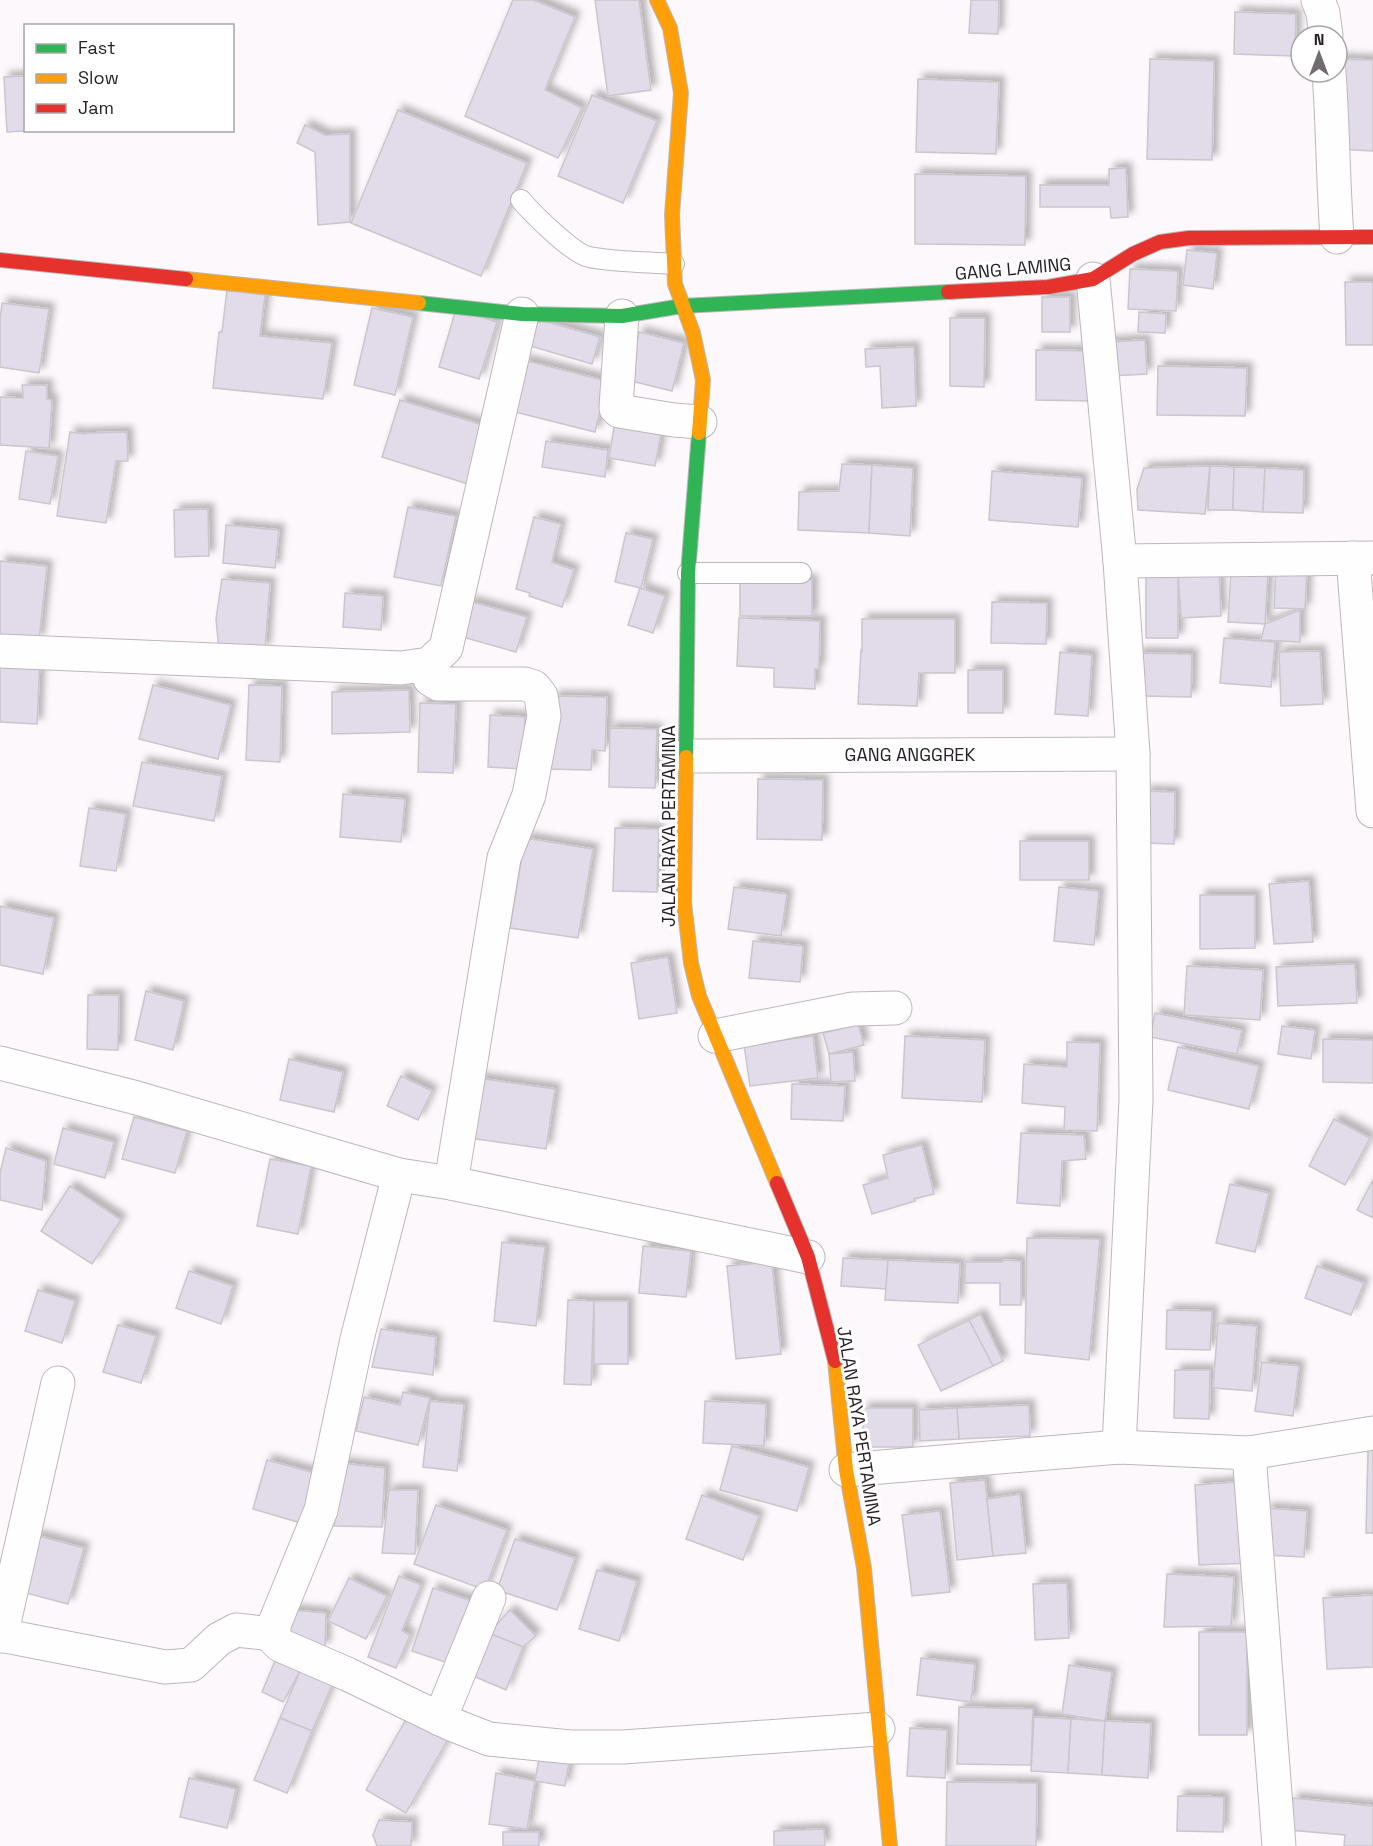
<svg xmlns="http://www.w3.org/2000/svg" width="1373" height="1846" font-family="'Space Grotesk',sans-serif">
<defs>
<filter id="shadow"><feDropShadow dx="5.5" dy="-5.5" stdDeviation="3" flood-color="#0004"/></filter>
</defs>
<rect width="100%" height="100%" fill="#fdf8fc"/>
<g fill="#e2dbe9" stroke="#c9c6cc" stroke-width="1.5" filter="url(#shadow)">
<polygon points="513,0 534,0 575,17 545,90 582,108 558,158 465,116"/>
<polygon points="595,0 639,0 651,90 608,96"/>
<polygon points="971,0 999,0 998,34 969,33"/>
<polygon points="1235,12 1296,14 1295,56 1234,54"/>
<polygon points="1150,59 1214,61 1212,160 1147,159"/>
<polygon points="1338,59 1373,60 1373,151 1335,149"/>
<polygon points="26,76 26,130 41,130 7,132 4,77"/>
<polygon points="918,79 999,82 996,154 916,152"/>
<polygon points="592,95 657,121 623,203 558,176"/>
<polygon points="398,110 527,163 481,276 351,223"/>
<polygon points="305,125 325,135 350,134 350,222 318,225 315,152 297,143"/>
<polygon points="1126,168 1128,217 1111,218 1110,207 1040,207 1040,185 1109,185 1109,169"/>
<polygon points="915,174 1026,176 1025,245 915,244"/>
<polygon points="1187,250 1217,253 1213,289 1183,285"/>
<polygon points="1130,269 1178,271 1176,311 1128,309"/>
<polygon points="1345,282 1373,282 1373,345 1346,345"/>
<polygon points="227,290 265,295 260,336 332,343 323,399 213,388 219,332 222,332"/>
<rect x="1042" y="297" width="28" height="35"/>
<polygon points="2,303 49,309 39,373 0,367 0,319"/>
<polygon points="372,308 413,317 395,395 354,385"/>
<polygon points="456,309 497,322 479,379 439,367"/>
<polygon points="1139,312 1166,314 1165,333 1138,332"/>
<polygon points="950,318 985,318 984,387 950,386"/>
<polygon points="537,319 600,337 592,364 530,346"/>
<polygon points="639,332 684,343 672,391 627,380"/>
<polygon points="1145,340 1147,374 1109,376 1107,342"/>
<polygon points="914,347 916,406 882,408 880,366 866,367 865,349"/>
<polygon points="1036,350 1093,351 1093,401 1036,400"/>
<polygon points="523,360 607,381 595,432 511,411"/>
<polygon points="1158,366 1247,368 1245,416 1157,415"/>
<polygon points="22,385 47,385 47,399 52,400 49,448 0,445 0,397 23,398"/>
<polygon points="400,400 486,426 468,484 382,457"/>
<polygon points="614,427 661,434 655,466 609,458"/>
<polygon points="70,432 85,434 85,433 127,432 128,461 116,461 106,523 57,516"/>
<polygon points="546,441 608,450 605,477 542,467"/>
<polygon points="26,451 58,456 50,504 19,499"/>
<polygon points="842,464 872,465 869,533 798,530 799,492 839,491"/>
<polygon points="872,465 913,468 910,536 869,533"/>
<polygon points="1210,466 1205,514 1138,510 1137,489 1144,468"/>
<polygon points="1210,466 1234,467 1233,510 1208,510"/>
<polygon points="1234,467 1265,468 1263,512 1233,510"/>
<polygon points="1265,468 1304,470 1303,513 1263,512"/>
<polygon points="992,471 1082,478 1078,527 989,520"/>
<polygon points="408,507 456,516 441,586 394,577"/>
<polygon points="208,509 209,556 175,557 174,510"/>
<polygon points="534,517 561,524 552,562 574,570 562,607 529,596 530,593 516,589"/>
<polygon points="226,525 279,530 275,568 223,563"/>
<polygon points="626,533 653,539 641,588 615,582"/>
<polygon points="0,561 47,566 39,640 0,635"/>
<polygon points="1276,567 1307,568 1305,609 1274,608"/>
<polygon points="1231,570 1268,572 1265,624 1228,622"/>
<polygon points="1219,571 1221,616 1181,618 1178,573"/>
<rect x="1146" y="573" width="32" height="65"/>
<polygon points="222,579 270,583 265,649 219,650 216,619"/>
<rect x="740" y="580" width="72" height="36"/>
<polygon points="640,588 665,596 653,633 628,625"/>
<polygon points="345,593 383,596 381,630 343,627"/>
<polygon points="469,601 527,617 516,652 459,636"/>
<polygon points="992,602 1047,603 1046,644 991,643"/>
<polygon points="1300,610 1300,642 1261,640 1265,624"/>
<polygon points="739,618 820,621 819,669 815,669 815,689 774,687 774,668 737,666"/>
<polygon points="862,619 955,619 955,673 919,673 917,706 858,704 861,650 862,651"/>
<polygon points="1224,638 1275,642 1271,687 1220,683"/>
<polygon points="1320,651 1323,704 1281,706 1279,652"/>
<polygon points="1060,652 1092,655 1088,716 1055,714"/>
<polygon points="1137,653 1192,654 1191,697 1137,696"/>
<polygon points="0,657 40,658 37,724 0,722"/>
<rect x="968" y="670" width="35" height="43"/>
<polygon points="153,685 231,705 218,759 139,739"/>
<polygon points="249,685 282,686 280,762 246,760"/>
<polygon points="409,690 410,732 332,734 332,692"/>
<polygon points="554,696 607,697 605,751 592,750 591,770 543,769"/>
<polygon points="420,703 456,704 453,773 418,772"/>
<polygon points="490,715 525,717 523,769 488,767"/>
<polygon points="610,728 657,729 655,788 609,787"/>
<polygon points="142,762 222,776 214,821 133,806"/>
<polygon points="758,779 823,780 822,840 757,839"/>
<polygon points="1145,791 1175,792 1174,844 1144,843"/>
<polygon points="343,794 405,799 401,842 340,837"/>
<polygon points="89,808 126,814 116,871 80,866"/>
<polygon points="615,828 659,829 657,892 613,891"/>
<polygon points="525,838 593,849 578,938 510,928"/>
<rect x="1020" y="841" width="69" height="39"/>
<polygon points="1309,881 1313,942 1274,944 1269,884"/>
<polygon points="734,887 787,894 781,936 728,929"/>
<polygon points="1059,887 1099,891 1094,945 1054,941"/>
<polygon points="1200,895 1255,895 1255,948 1200,949"/>
<polygon points="0,906 54,918 43,974 0,965"/>
<polygon points="753,941 803,946 800,982 749,978"/>
<polygon points="668,957 677,1013 639,1019 631,963"/>
<polygon points="1355,964 1357,1003 1278,1006 1276,967"/>
<polygon points="1187,966 1263,970 1260,1020 1184,1015"/>
<polygon points="146,991 184,1001 173,1050 135,1040"/>
<polygon points="88,995 119,995 118,1050 87,1049"/>
<polygon points="1155,1013 1242,1030 1237,1054 1150,1037"/>
<polygon points="858,1024 864,1045 829,1054 823,1033"/>
<polygon points="1282,1026 1315,1030 1311,1059 1278,1054"/>
<polygon points="813,1036 818,1078 750,1086 744,1045"/>
<polygon points="905,1036 985,1040 982,1102 902,1098"/>
<polygon points="1323,1039 1373,1040 1373,1083 1323,1082"/>
<polygon points="1067,1042 1100,1043 1097,1131 1064,1130 1065,1107 1022,1103 1024,1064 1067,1067"/>
<polygon points="1178,1047 1259,1066 1249,1109 1168,1090"/>
<polygon points="853,1052 855,1081 831,1082 829,1054"/>
<polygon points="289,1059 343,1072 334,1112 280,1100"/>
<polygon points="401,1076 432,1091 418,1120 387,1106"/>
<polygon points="478,1078 555,1089 546,1149 470,1138"/>
<polygon points="792,1084 845,1086 843,1121 791,1119"/>
<polygon points="134,1117 187,1131 175,1173 122,1159"/>
<polygon points="1334,1119 1370,1138 1345,1185 1309,1166"/>
<polygon points="63,1128 114,1142 105,1178 54,1164"/>
<polygon points="1021,1133 1084,1135 1086,1159 1062,1161 1060,1206 1017,1203"/>
<polygon points="922,1145 934,1194 914,1199 915,1201 872,1214 863,1185 888,1178 883,1155"/>
<polygon points="6,1148 46,1161 42,1210 0,1200 0,1173"/>
<polygon points="270,1159 311,1166 298,1234 257,1226"/>
<polygon points="1373,1180 1373,1218 1357,1210"/>
<polygon points="1230,1184 1269,1193 1255,1252 1216,1243"/>
<polygon points="70,1186 121,1220 92,1264 41,1231"/>
<polygon points="1027,1238 1100,1239 1089,1360 1025,1353"/>
<polygon points="502,1242 545,1247 536,1326 494,1321"/>
<polygon points="643,1246 691,1251 686,1297 639,1293"/>
<polygon points="843,1258 888,1260 886,1289 841,1286"/>
<polygon points="888,1260 960,1263 958,1303 885,1300"/>
<polygon points="1003,1260 1021,1261 1021,1305 1000,1305 1000,1283 965,1283 965,1262 1002,1262"/>
<polygon points="772,1262 781,1354 736,1359 727,1266"/>
<polygon points="1317,1266 1364,1283 1351,1315 1305,1298"/>
<polygon points="189,1271 233,1286 221,1324 176,1308"/>
<polygon points="38,1290 75,1301 62,1343 25,1331"/>
<polygon points="568,1300 594,1301 591,1385 564,1384"/>
<rect x="594" y="1301" width="34" height="63"/>
<polygon points="1167,1310 1212,1311 1210,1350 1166,1349"/>
<polygon points="980,1314 1003,1361 993,1366 969,1320"/>
<polygon points="969,1320 993,1366 941,1391 918,1345"/>
<polygon points="1218,1323 1257,1326 1252,1391 1213,1388"/>
<polygon points="118,1325 156,1336 141,1383 103,1372"/>
<polygon points="381,1329 436,1337 433,1375 372,1367"/>
<polygon points="1262,1362 1299,1366 1293,1416 1255,1411"/>
<polygon points="1175,1370 1210,1370 1209,1419 1174,1418"/>
<polygon points="403,1392 430,1398 418,1445 356,1431 364,1397 400,1405"/>
<polygon points="430,1401 464,1404 457,1471 423,1467"/>
<polygon points="705,1401 766,1404 764,1446 703,1443"/>
<polygon points="1029,1405 1030,1436 959,1439 957,1408"/>
<rect x="863" y="1408" width="50" height="39"/>
<polygon points="957,1408 959,1439 920,1441 919,1410"/>
<polygon points="732,1446 809,1467 797,1511 720,1490"/>
<polygon points="1368,1449 1373,1449 1373,1533 1366,1533"/>
<polygon points="267,1460 315,1473 301,1523 253,1509"/>
<polygon points="341,1463 385,1468 382,1527 334,1526"/>
<polygon points="985,1480 993,1556 957,1560 950,1483"/>
<polygon points="1248,1481 1252,1563 1199,1565 1195,1485"/>
<polygon points="389,1490 418,1490 415,1554 382,1553"/>
<polygon points="1020,1494 1026,1553 993,1556 987,1499"/>
<polygon points="702,1495 759,1516 743,1560 686,1539"/>
<polygon points="436,1505 507,1530 485,1590 414,1564"/>
<polygon points="1266,1508 1307,1511 1304,1557 1264,1555"/>
<polygon points="940,1511 950,1592 912,1596 902,1515"/>
<polygon points="35,1535 84,1548 68,1604 19,1591"/>
<polygon points="515,1539 575,1558 557,1610 497,1590"/>
<polygon points="597,1570 637,1581 619,1641 579,1629"/>
<polygon points="1167,1574 1234,1577 1231,1626 1164,1627"/>
<polygon points="399,1576 421,1585 402,1631 410,1635 396,1668 368,1657"/>
<polygon points="349,1578 387,1596 366,1639 328,1621"/>
<polygon points="1067,1583 1069,1638 1035,1640 1033,1584"/>
<polygon points="433,1588 472,1601 451,1664 412,1651"/>
<polygon points="1373,1595 1373,1667 1327,1669 1323,1598"/>
<polygon points="291,1610 326,1613 325,1647 289,1646"/>
<polygon points="510,1610 536,1636 523,1647 489,1633"/>
<rect x="1199" y="1632" width="48" height="103"/>
<polygon points="489,1633 523,1647 506,1690 471,1675"/>
<polygon points="921,1658 975,1664 971,1702 917,1695"/>
<polygon points="275,1661 300,1671 283,1702 262,1692"/>
<polygon points="1069,1665 1112,1672 1105,1721 1062,1714"/>
<polygon points="300,1671 332,1685 312,1731 280,1718"/>
<polygon points="959,1707 1033,1709 1031,1765 957,1764"/>
<polygon points="408,1716 448,1739 406,1813 366,1790"/>
<polygon points="1034,1717 1071,1719 1068,1773 1031,1771"/>
<polygon points="280,1718 312,1731 287,1793 254,1780"/>
<polygon points="1071,1719 1105,1721 1102,1775 1068,1773"/>
<polygon points="1105,1721 1151,1723 1148,1778 1102,1775"/>
<polygon points="910,1728 947,1730 945,1778 907,1776"/>
<polygon points="541,1747 571,1752 565,1786 535,1781"/>
<polygon points="496,1773 535,1781 527,1829 489,1824"/>
<polygon points="189,1778 236,1789 227,1828 180,1817"/>
<polygon points="947,1782 1037,1783 1036,1846 946,1846"/>
<polygon points="1178,1796 1224,1797 1223,1832 1177,1831"/>
<polygon points="1293,1798 1373,1806 1373,1846 1344,1846 1345,1835 1289,1830"/>
<polygon points="379,1820 412,1822 411,1846 377,1846 373,1835"/>
<polygon points="824,1829 825,1846 774,1846 774,1831"/>
<rect x="503" y="1832" width="36" height="14"/>
</g>
<g fill="none" stroke-linecap="round" stroke-linejoin="round">
<g stroke="#bdb7bc" stroke-width="22">
<g id="lane">
<path d="M521,200C532,213 573,254 589,257C613,262 648,262 674,264"/>
<polyline points="688,573 801,573"/>
</g>
</g>
<g stroke="#bdb7bc" stroke-width="35">
<g id="street">
<polyline points="1318,0 1323,13 1326,36"/>
<path d="M1329,72C1333,127 1333,182 1337,237"/>
<polyline points="1093,279 1120,561 1133,754 1136,1100 1119,1447"/>
<polyline points="622,316 616,408 619,411 674,420 700,422"/>
<polyline points="1353,558 1373,811"/>
<polyline points="1120,561 1373,558"/>
<polyline points="0,651 401,668 429,664 446,648 522,314"/>
<polyline points="429,664 430,679 438,684 525,684 534,687 541,696 544,716 529,795 504,858 451,1183"/>
<polyline points="686,756 1133,754"/>
<polyline points="715,1036 853,1009 895,1008"/>
<polyline points="0,1063 137,1098 399,1175 451,1183 808,1257"/>
<polyline points="399,1175 357,1339 321,1510 274,1625 274,1639 280,1645 347,1674 451,1724 489,1739 570,1747 623,1747 878,1729"/>
<polyline points="1249,1453 1279,1846"/>
<polyline points="846,1470 1119,1447 1249,1453 1373,1433"/>
<polyline points="0,1635 165,1667 191,1665 219,1639 236,1630 272,1634"/>
<polyline points="1,1636 58,1383"/>
<polyline points="440,1719 489,1598"/>
</g>
</g>
<g stroke="#bdb7bc" stroke-width="16">
<g id="fast">
<polyline points="419,303 522,314 622,316 682,306 948,292"/>
<polyline points="686,757 688,573 699,433"/>
</g>
</g>
<g stroke="#bdb7bc" stroke-width="16">
<g id="slow">
<polyline points="657,0 670,28 681,93 672,215 675,284 693,333 703,380 699,433"/>
<polyline points="186,279 419,303"/>
<polyline points="686,757 684,902 691,963 699,996 777,1183"/>
<polyline points="835,1361 846,1470 864,1568 890,1846"/>
</g>
</g>
<g stroke="#bdb7bc" stroke-width="16">
<g id="jam">
<polyline points="0,260 186,279"/>
<polyline points="948,292 1048,287 1093,279 1133,254 1160,242 1189,238 1373,237"/>
<polyline points="777,1183 808,1257 835,1361"/>
</g>
</g>
<use href="#lane" stroke="#fffeff" stroke-width="20"/>
<use href="#street" stroke="#fffeff" stroke-width="33"/>
<use href="#fast" stroke="#30b455" stroke-width="14"/>
<use href="#slow" stroke="#ff9f0a" stroke-width="14"/>
<use href="#jam" stroke="#e5322d" stroke-width="14"/>
</g>
<g text-anchor="middle" stroke-width="6" stroke-linejoin="round" paint-order="stroke">
<g font-size="18" fill="#261f25" stroke="#fff">
<text transform="translate(1013 269) rotate(-5)" y="6">GANG LAMING</text>
<text x="910" y="761">GANG ANGGREK</text>
<text transform="translate(669 826) rotate(-90)" y="6">JALAN RAYA PERTAMINA</text>
<text transform="translate(859 1426) rotate(81)" y="6">JALAN RAYA PERTAMINA</text>
</g>
</g>
<rect x="24" y="24" width="210" height="108" fill="#ffffff" stroke="#a8a5a8" stroke-width="1.5"/>
<rect x="36" y="44" width="30" height="9" fill="#30b455" stroke="#a8a5a8" stroke-width="1.5"/>
<text x="78" y="54" font-size="18" fill="#261f25">Fast</text>
<rect x="36" y="74" width="30" height="9" fill="#ff9f0a" stroke="#a8a5a8" stroke-width="1.5"/>
<text x="78" y="84" font-size="18" fill="#261f25">Slow</text>
<rect x="36" y="104" width="30" height="9" fill="#e5322d" stroke="#a8a5a8" stroke-width="1.5"/>
<text x="78" y="114" font-size="18" fill="#261f25">Jam</text>
<g transform="translate(1319 54)"><circle r="28" fill="#ffffff" stroke="#a8a5a8" stroke-width="1.5"/>
<path d="M0-4.5L10 22L0 15L-10 22Z" fill="#716b70"/>
<text y="-9" font-size="16" font-weight="bold" text-anchor="middle" fill="#261f25">N</text>
</g>
</svg>
